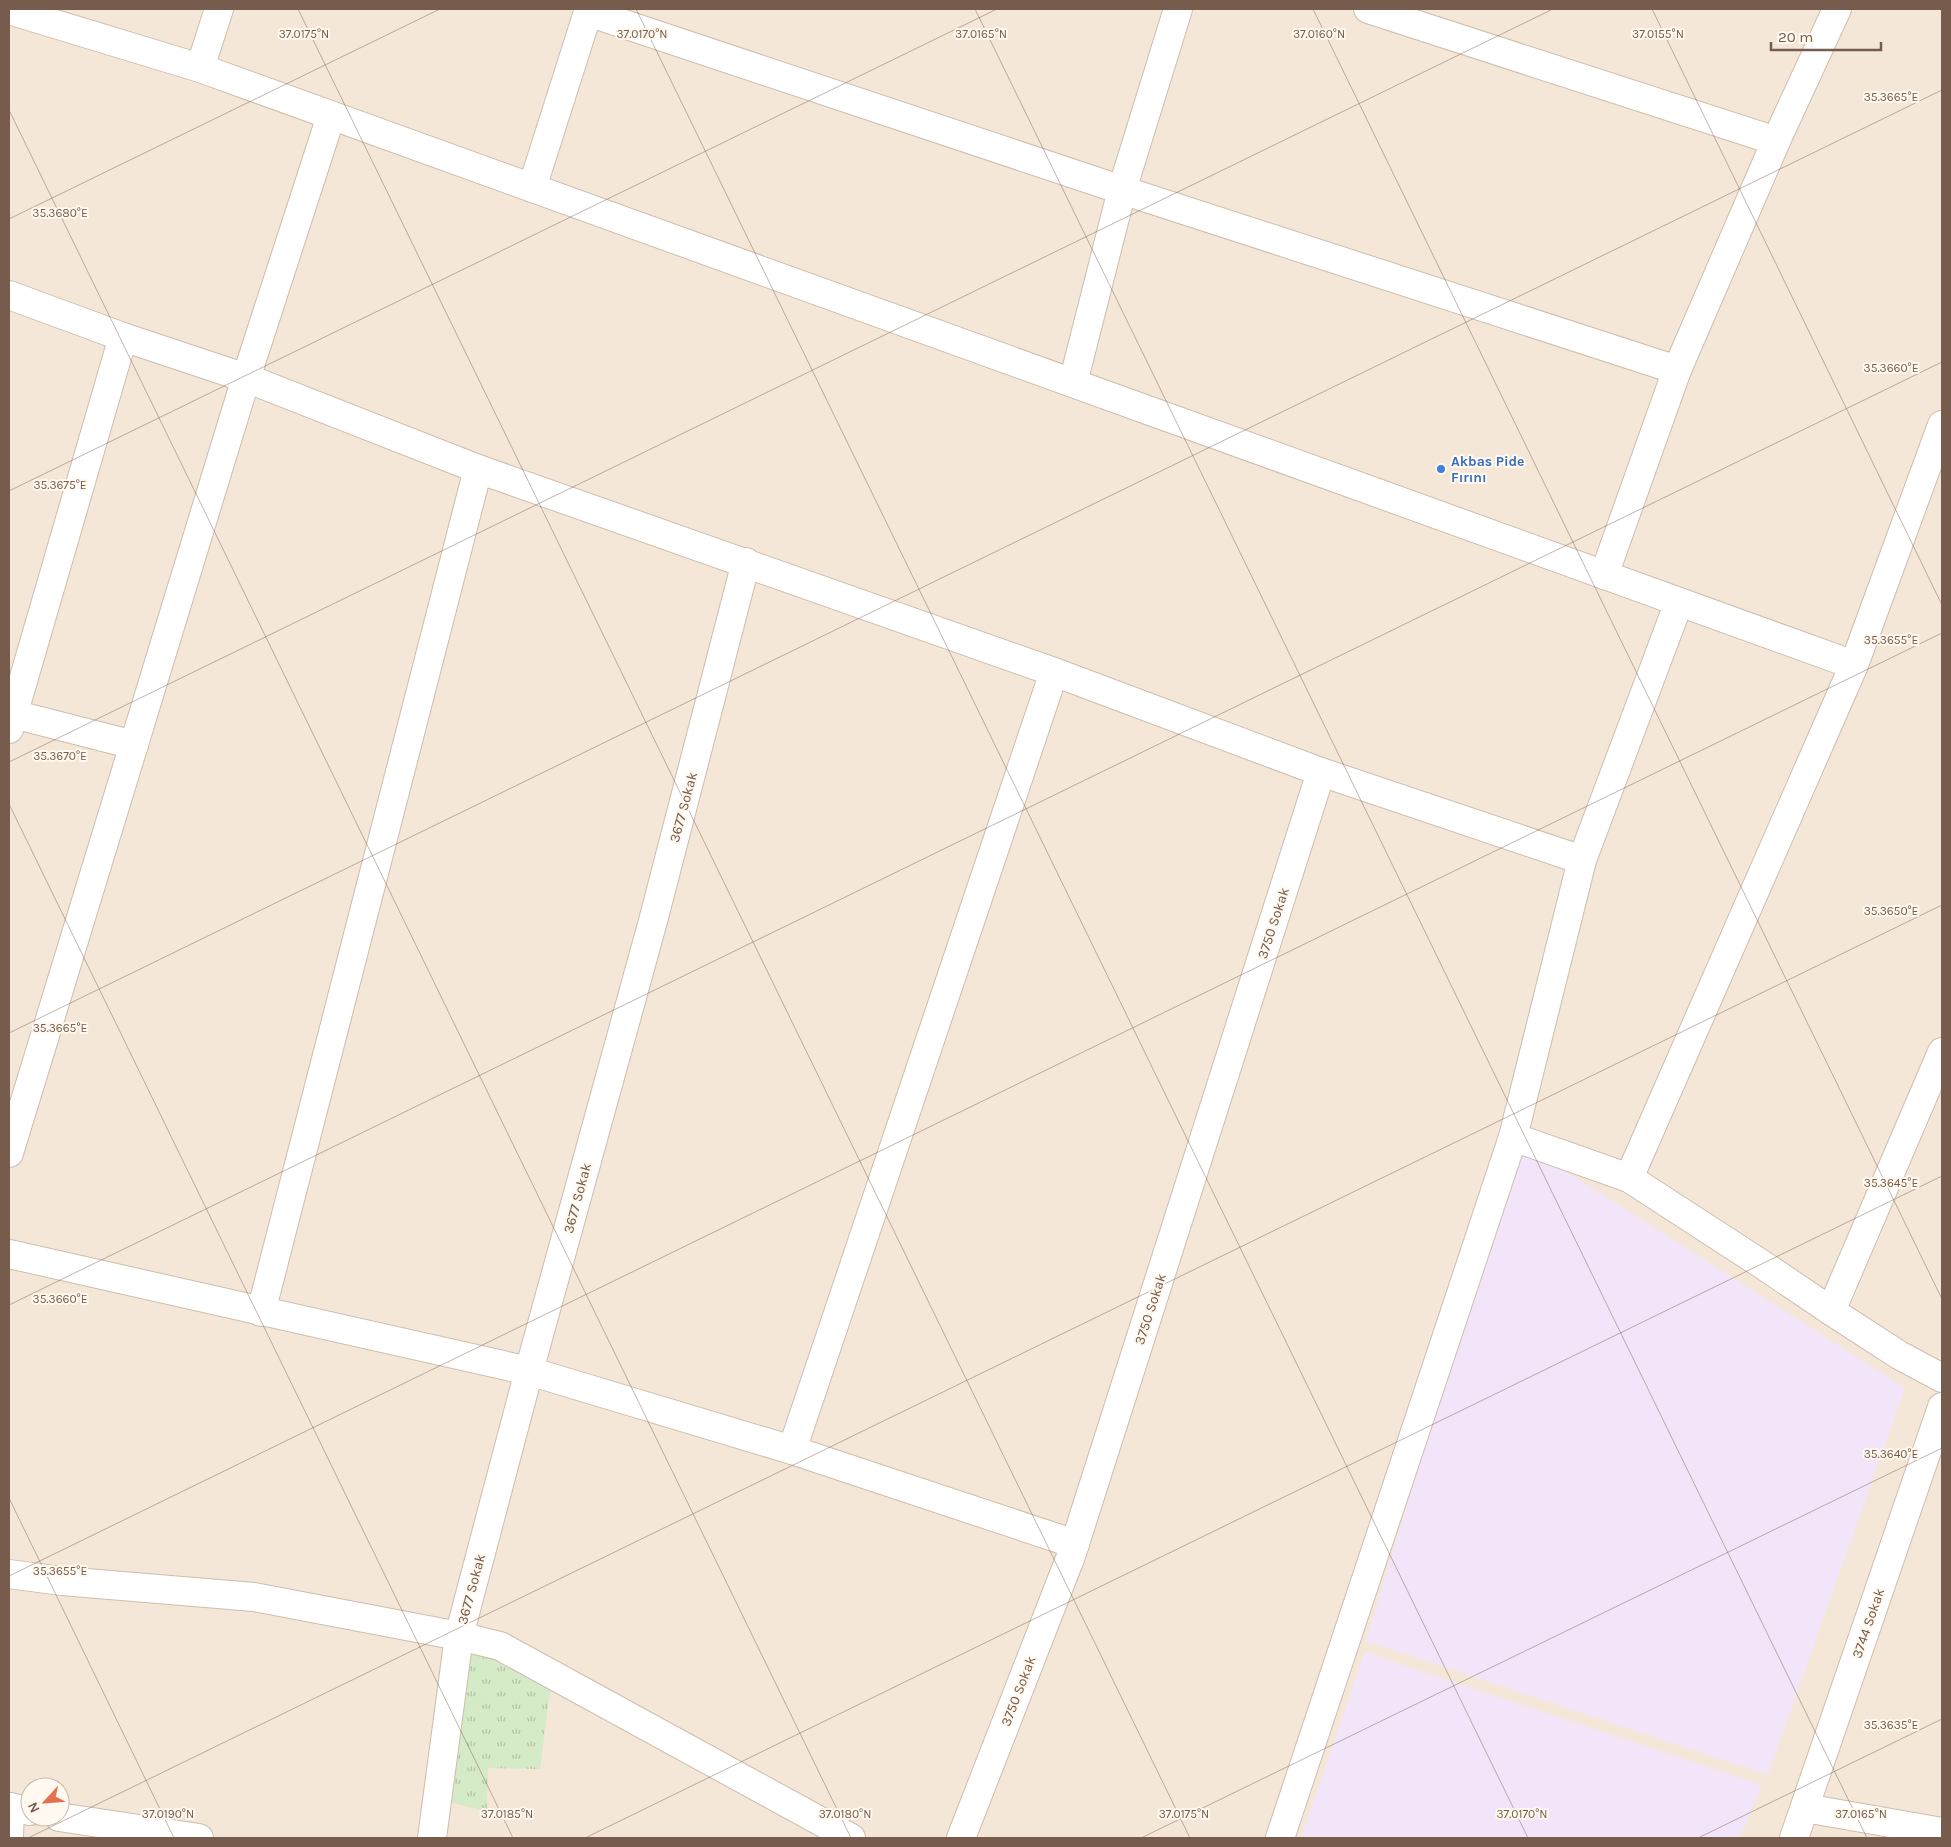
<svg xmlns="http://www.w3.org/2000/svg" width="1951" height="1847" font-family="Karla,sans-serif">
<defs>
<pattern id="grass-tufts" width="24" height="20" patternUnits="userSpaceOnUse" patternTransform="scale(1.25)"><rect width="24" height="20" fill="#d5eac7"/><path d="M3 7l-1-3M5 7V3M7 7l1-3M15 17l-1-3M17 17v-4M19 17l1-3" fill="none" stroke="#b2c1a4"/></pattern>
</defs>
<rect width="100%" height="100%" fill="#fcf5e9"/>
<path fill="#f4e7d7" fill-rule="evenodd" d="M9,9H1942V1838H9ZM30,1787H60V1817H30Z"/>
<g fill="#f2e5f9">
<polygon points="1517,1140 1905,1388 1768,1775 1366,1641"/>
<polygon points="1365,1652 1762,1785 1740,1838 1301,1838"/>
</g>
<polygon fill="url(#grass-tufts)" points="473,1636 551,1684 540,1769 488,1768 487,1812 450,1802"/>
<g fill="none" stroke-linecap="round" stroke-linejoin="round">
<g stroke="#cebdae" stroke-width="30">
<g id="minor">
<polyline points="1368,9 1776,141"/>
<polyline points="9,10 200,68 1854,665"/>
<polyline points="588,12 1122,190 1677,370"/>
<polyline points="200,68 219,9"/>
<polyline points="532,188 589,9"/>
<polyline points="9,295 123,337 246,378 478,469 1054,672 1321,772 1582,860"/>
<polyline points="1073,383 1122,190 1178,9"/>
<polyline points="1604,575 1677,370 1776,141 1837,9"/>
<polyline points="9,713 134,745"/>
<polyline points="9,729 123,337"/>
<polyline points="1513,1137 1629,1178 1763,1265 1831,1311 1899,1355 1942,1378"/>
<polyline points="9,1153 246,378 331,116"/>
<polyline points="1629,1178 1854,665 1942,425"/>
<polyline points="9,1254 529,1371 792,1450 1075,1544"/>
<polyline points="1831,1311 1942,1052"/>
<polyline points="261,1312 478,469"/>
<polyline points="792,1450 1054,672"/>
<polyline points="9,1574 62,1581 254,1597 459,1636 500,1646 851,1838"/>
<polyline points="1805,1808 1942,1832"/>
<polyline points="9,1838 10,1807"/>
<polyline points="432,1838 459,1636 529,1371 653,921 746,562"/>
<polyline points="961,1838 1071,1556 1321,772"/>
<polyline points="1280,1838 1513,1137 1582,860 1679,602"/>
<polyline points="1794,1838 1942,1407"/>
</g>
</g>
<g stroke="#cebdae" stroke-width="30">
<g id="tertiary">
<polyline points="9,1807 30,1811"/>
<polyline points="59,1817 199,1838"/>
</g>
</g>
<use href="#minor" stroke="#fff" stroke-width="28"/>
<use href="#tertiary" stroke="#fff" stroke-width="28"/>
</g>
<path fill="none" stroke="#775b4c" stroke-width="1" stroke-opacity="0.45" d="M298,9L1190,1838M636,9L1528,1838M975,9L1867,1838M1313,9L1942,1299M1652,9L1942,605M9,110L851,1838M9,219L440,9M9,491L997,9M9,762L1553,9M9,804L513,1838M9,1033L1942,90M9,1305L1942,362M9,1498L174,1838M9,1576L1942,633M28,1838L1942,905M585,1838L1942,1176M1141,1838L1942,1448M1698,1838L1942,1719"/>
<circle fill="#3f7fe0" stroke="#fff9ef" stroke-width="2" cx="1441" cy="469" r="5"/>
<g text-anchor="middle" stroke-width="4" stroke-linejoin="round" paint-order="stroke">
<g font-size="14" font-weight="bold" fill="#366cbe" stroke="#fff9ef" text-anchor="start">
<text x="1451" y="466">Akbas Pide<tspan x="1451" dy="16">Fırını</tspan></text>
</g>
<g font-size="14" fill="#775b4c" stroke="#fff9ef">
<text transform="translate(683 807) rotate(-75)" y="5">3677 Sokak</text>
<text transform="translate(1273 923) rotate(-72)" y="5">3750 Sokak</text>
<text transform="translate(577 1198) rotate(-75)" y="5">3677 Sokak</text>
<text transform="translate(1150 1309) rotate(-72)" y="5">3750 Sokak</text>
<text transform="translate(471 1589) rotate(-75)" y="5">3677 Sokak</text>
<text transform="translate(1868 1623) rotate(-71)" y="5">3744 Sokak</text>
<text transform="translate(1018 1691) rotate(-69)" y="5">3750 Sokak</text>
</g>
</g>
<g font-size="12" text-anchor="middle" fill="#775b4c" stroke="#fff9ef" stroke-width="4" stroke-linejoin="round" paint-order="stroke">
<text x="304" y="38">37.0175°N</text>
<text x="642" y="38">37.0170°N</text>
<text x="981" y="38">37.0165°N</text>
<text x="1319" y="38">37.0160°N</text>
<text x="1658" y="38">37.0155°N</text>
<text x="1891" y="101">35.3665°E</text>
<text x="60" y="217">35.3680°E</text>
<text x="1891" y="372">35.3660°E</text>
<text x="60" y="489">35.3675°E</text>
<text x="1891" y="644">35.3655°E</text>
<text x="60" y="760">35.3670°E</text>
<text x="1891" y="915">35.3650°E</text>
<text x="60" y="1032">35.3665°E</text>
<text x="1891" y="1187">35.3645°E</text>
<text x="60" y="1303">35.3660°E</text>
<text x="1891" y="1458">35.3640°E</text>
<text x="60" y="1575">35.3655°E</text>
<text x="1891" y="1729">35.3635°E</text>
<text x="168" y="1818">37.0190°N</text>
<text x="507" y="1818">37.0185°N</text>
<text x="845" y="1818">37.0180°N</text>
<text x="1184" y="1818">37.0175°N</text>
<text x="1522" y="1818">37.0170°N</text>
<text x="1861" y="1818">37.0165°N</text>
</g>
<rect width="1951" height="1847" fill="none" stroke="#775b4c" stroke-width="20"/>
<g transform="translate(45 1802) rotate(244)"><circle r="24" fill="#fff9ef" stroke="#c9baae"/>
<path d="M0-4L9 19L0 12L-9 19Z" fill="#e37151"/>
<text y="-8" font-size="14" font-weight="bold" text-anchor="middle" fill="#775b4c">N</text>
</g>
<path d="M1771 42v8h110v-8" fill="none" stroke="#775b4c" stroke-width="2.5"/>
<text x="1778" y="42" font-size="15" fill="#775b4c" stroke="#fff9ef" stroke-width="4" paint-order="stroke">20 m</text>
</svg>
